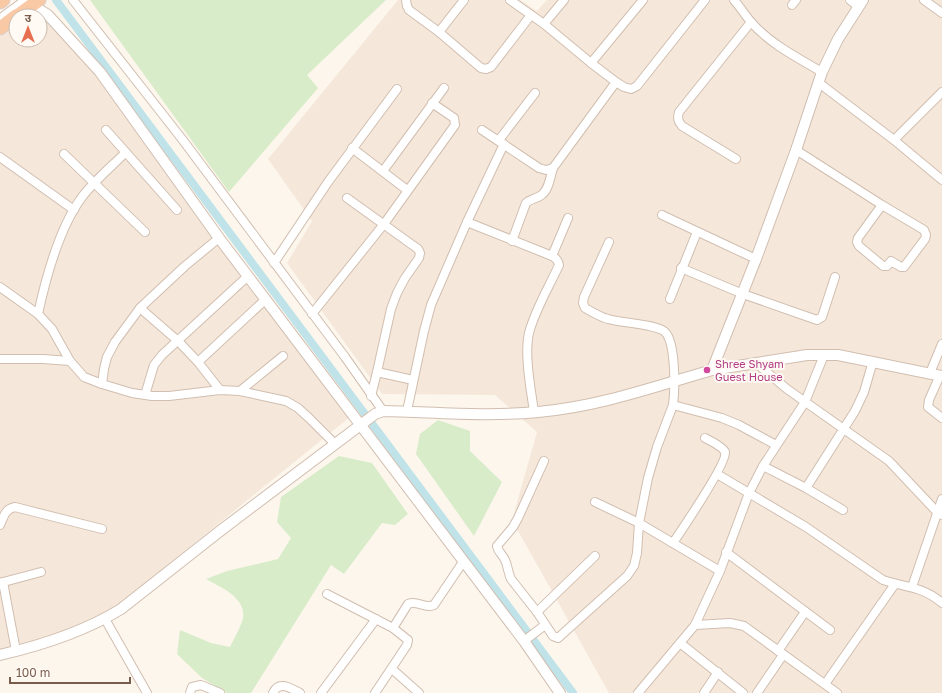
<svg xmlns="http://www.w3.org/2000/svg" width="942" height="693" font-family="'Golos Text','Noto Sans Devanagari',sans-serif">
<rect width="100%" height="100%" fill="#fdf6ec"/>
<g fill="#f5e8da">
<polygon points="398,0 520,0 537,11 547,0 942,0 942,693 609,693 512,520 537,432 495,395 382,394 287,263 312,221 268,159"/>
<polygon points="44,5 350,417 107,614 76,629 0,650 0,36 16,25 16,40 40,40 40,16 29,16"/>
</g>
<g fill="#d8ecc9">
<polygon points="90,0 386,0 307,75 318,88 229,192"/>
<polygon points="438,420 470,431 470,451 502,482 474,536 416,454 420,434"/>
<path d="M339,456L372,463L408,514L395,525L382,523L344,574L331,565L251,693H227L202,678L177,654L180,630L211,643L230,647C234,638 241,627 243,618C246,597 220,587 206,579L227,571L278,559L291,538L277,522L281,497Z"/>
</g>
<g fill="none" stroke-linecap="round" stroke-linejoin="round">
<polyline stroke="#bfe3e8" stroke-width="8" points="56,0 573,693"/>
<g stroke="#d1beb0" stroke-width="10">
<g id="minor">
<polyline points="73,0 182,139 345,357 383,411"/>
<polyline points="406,0 407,6 409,10 439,32 481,68 486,69 491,67 531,15"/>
<polyline points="510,0 544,24 591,63 616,82 624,87 631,89 637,86 705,0"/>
<path d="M734,0C740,7 745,15 751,22C770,44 798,58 822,72"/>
<polyline points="850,0 859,7"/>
<polyline points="924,0 942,13"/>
<polyline points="792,5 796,0"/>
<polyline points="544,24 564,0"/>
<polyline points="439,32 464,0"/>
<polyline points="591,63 643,0"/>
<polyline points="819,83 894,140 942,180"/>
<polyline points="106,130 177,210"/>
<polyline points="482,130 539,168 546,170 553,168 616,82"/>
<polyline points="499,140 535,93"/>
<polyline points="894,140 942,92"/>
<polyline points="352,148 407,190"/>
<polyline points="796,150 882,205 924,230 926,235 925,239 904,267 901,267 891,261 887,266 883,266 859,246 857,242 858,238 882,205"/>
<polyline points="64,154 145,232"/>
<polyline points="0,157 74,210"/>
<path d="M736,159L682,126C678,121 677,118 679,112L751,22"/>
<polyline points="383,171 444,88"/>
<polyline points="347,198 418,249 420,253 419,258 405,278 397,293 391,309 377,372"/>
<polyline points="662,215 756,259"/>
<path d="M467,222L552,256C556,258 558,260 559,265C549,287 535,310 529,333C524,355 531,390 534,412"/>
<path d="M512,241L526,203C530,199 535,199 540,196C549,191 550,177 553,168"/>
<path d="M609,242L584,297L583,303L585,308C592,312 600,317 608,319C621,323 656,324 665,332C676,343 675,390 673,405L722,418L739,425L776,445"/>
<polyline points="552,256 568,218"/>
<polyline points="274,263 328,182 397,89"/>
<polyline points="681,268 743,294 817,320 822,317 835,277"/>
<polyline points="0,287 38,314"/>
<polyline points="670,299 697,232"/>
<polyline points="140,308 178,341 198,362 220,390"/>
<polyline points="312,314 384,224 455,125 454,118 432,103"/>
<polyline points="0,359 43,359 70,361 84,377 102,384 132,393 152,396 169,396 220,390 240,391 286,401 298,408 309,418 335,444"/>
<path d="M70,361L52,329L38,314C46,277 59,228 82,197C94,181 111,167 125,153"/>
<polyline points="198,362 266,299"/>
<polyline points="756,363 787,389 889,461 937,512 942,515"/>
<polyline points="930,373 942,344"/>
<polyline points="940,375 929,400 928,407 942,418"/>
<polyline points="102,384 104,369 107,357 115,342 140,308 185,266 219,238"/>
<polyline points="240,391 283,356"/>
<polyline points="145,395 154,365 162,355 248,276"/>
<polyline points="371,396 377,372 413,380"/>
<polyline points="407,411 424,331 431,305 467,222 504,144"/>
<path d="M544,461L518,518L513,527L497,546C498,552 503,555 505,560C508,566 508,573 511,579L537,612L553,636L558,638L627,576L634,566L637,553L639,523L648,478L657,447L673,405"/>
<polyline points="763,466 805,402 824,355"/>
<path d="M717,474L806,527L883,580C907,588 922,586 942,603"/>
<polyline points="806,488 855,411 864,392 873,361"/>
<polyline points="595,502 639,523 720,571"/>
<path d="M0,525C4,516 5,509 15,507L102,529"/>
<path d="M673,543C681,531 728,462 725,452C723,447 711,441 705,438"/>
<polyline points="726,552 830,630"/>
<polyline points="3,582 16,651"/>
<polyline points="0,583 41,572"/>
<polyline points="912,587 942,499"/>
<polyline points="327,594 393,628 408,640 407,645 375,693"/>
<polyline points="537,612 595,556"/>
<polyline points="105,619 147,693"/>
<polyline points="695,625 730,623 744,626 837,693"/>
<path d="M393,628L408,604C417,600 425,609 434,605L463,562"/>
<polyline points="524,641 545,625"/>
<polyline points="680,643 743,693"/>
<polyline points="778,651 805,612"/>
<polyline points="392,669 419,693"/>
<polyline points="825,684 895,584"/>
<polyline points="190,693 192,687 201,685 220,693"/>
<path d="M273,693C279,680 290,688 300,693"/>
<polyline points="321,693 376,619"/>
<polyline points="638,693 695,625 720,571 749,493 763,466 806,488 843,510"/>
<polyline points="704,693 718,672"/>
<polyline points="757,693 783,655"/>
</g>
</g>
<g stroke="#d1beb0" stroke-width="12">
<g id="tertiary">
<polyline points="25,16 35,10 40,10 48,15 100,72 219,238 524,641 560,693"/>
<polyline points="0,20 27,0"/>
<polyline points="712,370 807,355 838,355 942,376"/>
<path d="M0,655C43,645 84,632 121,609L220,531L375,414L383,411C434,412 486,417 538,412C597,407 654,387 712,370L756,259L796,150L822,72L838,39L863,0"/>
</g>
</g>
<g stroke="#dad1cd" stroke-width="15">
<g id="trunk">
<polyline points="0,2 3,0"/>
<polyline points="17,16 39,0"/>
<polyline points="0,28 16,16"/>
</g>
</g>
<use href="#minor" stroke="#fff" stroke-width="8"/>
<use href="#tertiary" stroke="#fff" stroke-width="10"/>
<use href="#trunk" stroke="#f9c8a4" stroke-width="13"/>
</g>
<circle fill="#d1479c" stroke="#fffaf3" stroke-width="1.5" cx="707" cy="370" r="4"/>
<g text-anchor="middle" stroke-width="4" stroke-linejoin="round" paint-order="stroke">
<g font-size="11" fill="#b23c85" stroke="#fffaf3" text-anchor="start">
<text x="715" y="368">Shree Shyam<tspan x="715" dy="13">Guest House</tspan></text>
</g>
</g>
<g transform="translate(28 28)"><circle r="19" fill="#fffaf3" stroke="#cabbb1"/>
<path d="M0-3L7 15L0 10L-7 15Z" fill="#e76f51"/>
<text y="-6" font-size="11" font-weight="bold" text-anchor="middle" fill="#7a5c4d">उ</text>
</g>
<path d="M10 677v6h120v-6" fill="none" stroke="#7a5c4d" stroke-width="2"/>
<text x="16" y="677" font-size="12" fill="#7a5c4d" stroke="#fffaf3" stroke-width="3" paint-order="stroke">100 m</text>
</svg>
